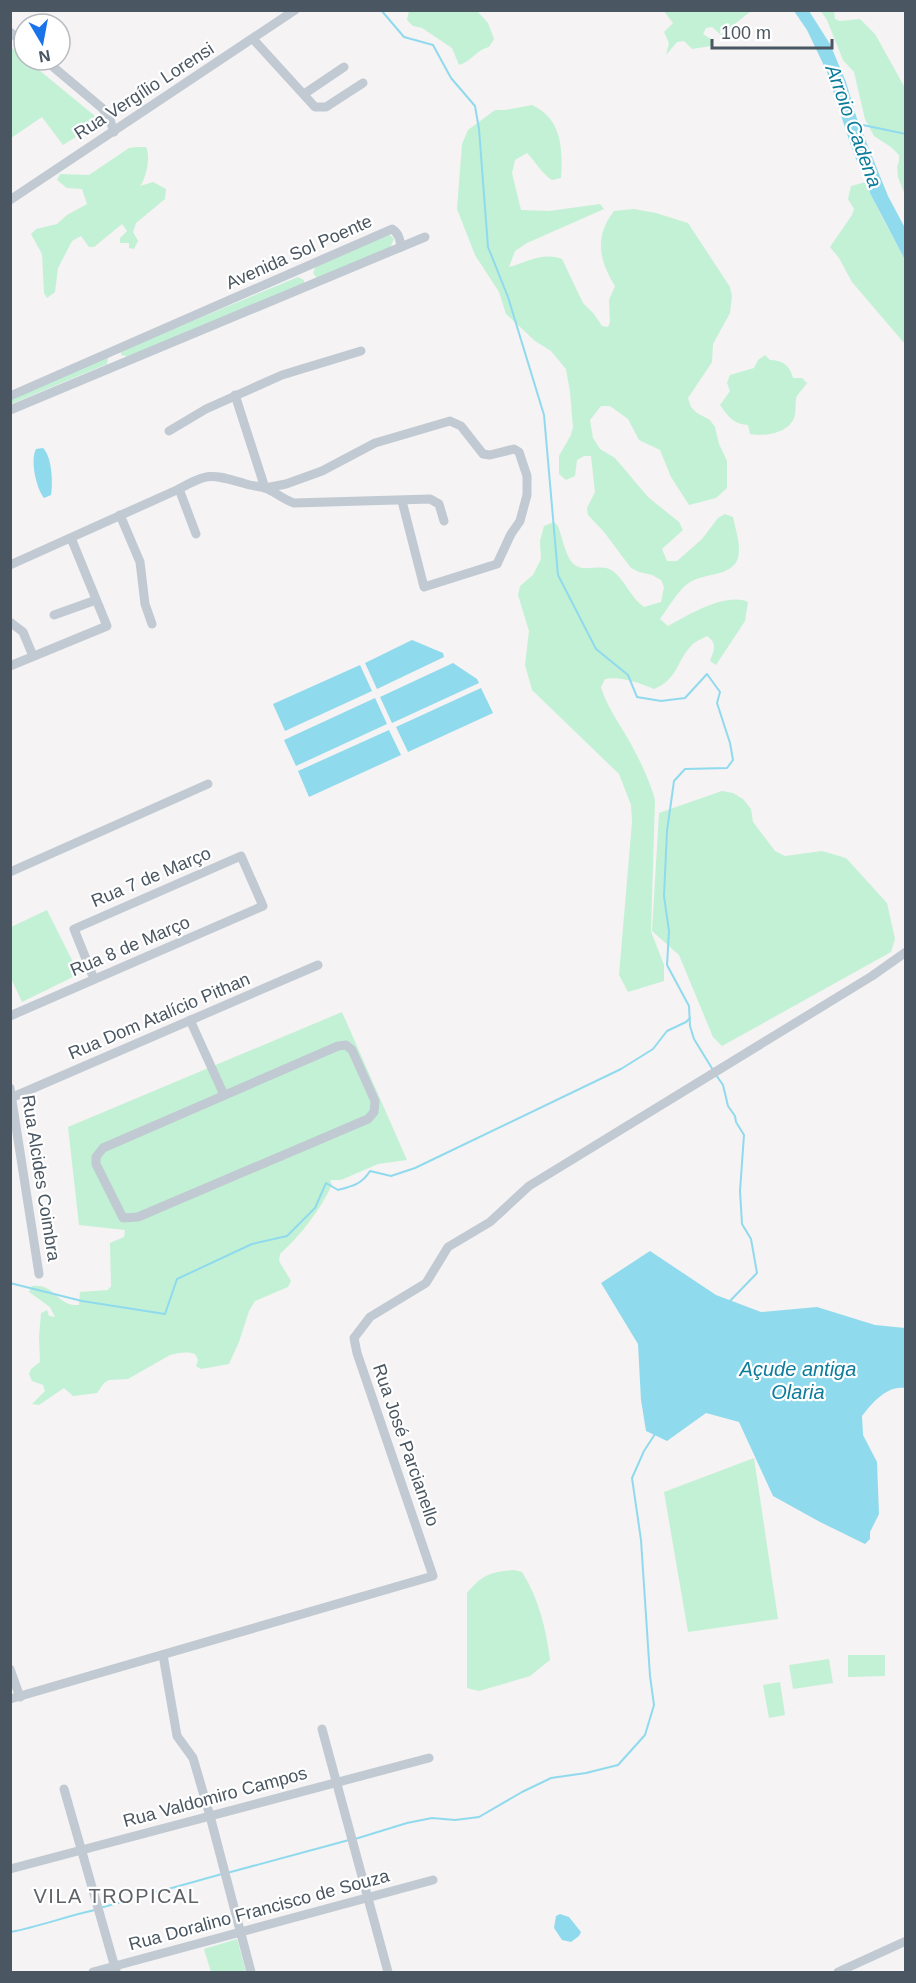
<svg xmlns="http://www.w3.org/2000/svg" width="916" height="1983" font-family="Helvetica,sans-serif">
<rect width="100%" height="100%" fill="#f5f3f3"/>
<g fill="#c3f1d5">
<path d="M409,11H477L488,23L494,39L489,47C476,50 472,61 459,65L452,48L422,28L413,26L407,20Z"/>
<polygon points="664,11 751,11 721,35 712,27 706,28 703,34 714,41 711,46 692,49 684,41 677,42 666,55 669,43 664,32 673,23"/>
<polygon points="821,11 834,11 835,19 840,21 860,19 875,34 905,88 905,195 898,177 897,167 899,161 899,155 891,147 874,136 865,119 854,72 843,60 827,20"/>
<polygon points="11,47 101,121 63,145 42,117 11,138"/>
<path d="M532,105C562,119 563,149 561,178L552,180C541,173 536,162 527,153L515,160L512,173L521,210L549,211L600,204L604,209L527,243L515,251L509,267C528,262 543,252 562,259L583,303L594,314L602,326L608,327L610,322L609,300L615,286C599,260 594,237 614,211L634,209L656,213L688,223L730,287L732,296L730,313L713,344L712,362L688,398L691,407L697,413L710,420L715,427L719,444L727,461V488L716,498L689,505L671,477L660,450L639,440L628,419L610,406H601L590,420L593,438L600,449L615,458L648,497L679,522L683,530L662,549L667,561H677L702,539L718,518L725,514L733,517C735,527 739,539 739,549C740,580 703,570 686,585C676,594 668,608 660,619L668,626C688,615 726,592 748,602L745,621L716,665L710,661C714,650 718,644 707,636C702,639 695,641 691,646C676,662 678,679 654,689C639,683 621,676 605,679L601,687C606,704 615,717 624,732C635,750 650,780 655,800L651,931L664,965V981L628,992L619,975L632,822L631,805L619,774L532,690L525,665L529,631L518,595L520,586L533,575L541,559L540,541L544,526L554,522L558,526C562,537 565,553 571,561C582,576 601,561 614,572C626,582 631,598 644,607L661,602L664,587L661,580L652,575L639,572L631,568L604,532L588,515L587,508L595,492L591,456H584L577,460L575,476L566,480L559,474V456L571,435L573,427L570,392L566,369L551,351L535,341L506,314L499,292L475,255L457,209L462,144L468,130L495,110H505Z"/>
<path d="M136,147H146C151,156 146,179 140,186L153,182L166,189L165,199L136,223L133,232L138,241L134,249L129,248V243H120V238L127,231L122,224L94,247H89L81,236L72,241L58,268L55,292L47,298L44,293L42,254L31,234L36,229L57,224L67,215L87,204L82,189L67,188L57,180L60,174L89,175L129,148Z"/>
<polygon points="866,182 881,215 905,260 905,344 852,282 839,258 830,247 852,215 854,209 848,199 851,186"/>
<polygon points="389,234 394,239 390,248 320,278 316,277 313,273 316,266"/>
<polygon points="298,277 304,280 304,284 130,357 121,355 121,352 125,349"/>
<path d="M765,355L770,360C783,360 790,366 793,378H802L807,383C804,388 797,394 796,399C795,404 796,410 795,414C792,433 765,437 750,434L748,425C733,424 728,416 720,405L730,391L727,383L730,375L754,368L758,360Z"/>
<polygon points="107,356 108,359 107,364 11,404 10,398"/>
<polygon points="722,791 733,793 743,799 751,809 753,822 775,851 785,856 822,851 846,858 887,903 895,939 891,952 722,1046 713,1037 679,955 652,931 659,813"/>
<polygon points="47,910 79,974 22,1002 11,978 11,927"/>
<path d="M342,1012L407,1160L378,1164L341,1180H330L332,1185C320,1210 301,1235 280,1254L279,1261L291,1281L288,1287L255,1301L249,1311L239,1342L229,1364L201,1369L196,1366L198,1360L195,1354C186,1351 178,1353 170,1355L128,1379L109,1380L104,1383L97,1393L73,1396L64,1388L39,1405L32,1404L45,1391L43,1385L32,1381L29,1374L31,1369L40,1362L39,1337L41,1313L47,1310L49,1316L55,1317L50,1307L29,1292L32,1286C52,1284 55,1299 69,1304C72,1305 76,1305 79,1305L80,1292L108,1290L111,1286L110,1243L124,1237L125,1230L79,1225L68,1127Z"/>
<polygon points="754,1458 778,1619 688,1632 664,1492"/>
<path d="M514,1570L522,1572C539,1599 546,1629 550,1660L530,1676L479,1691L467,1688V1593C482,1575 491,1572 514,1570Z"/>
<polygon points="848,1655 885,1655 885,1676 848,1677"/>
<polygon points="829,1659 833,1683 793,1689 789,1665"/>
<polygon points="780,1682 785,1715 769,1718 763,1685"/>
<polygon points="237,1939 246,1972 211,1972 204,1949"/>
</g>
<g fill="#90daee">
<polygon points="794,11 809,11 830,44 846,82 857,119 888,196 905,228 905,260 870,193 864,171 858,164 849,140 827,72 807,30"/>
<path d="M43,448C52,457 53,482 51,495L44,498C36,488 30,460 36,449Z"/>
<polygon points="412,640 443,653 444,657 377,689 365,663"/>
<polygon points="453,663 477,679 479,683 392,723 380,697"/>
<polygon points="360,665 372,691 285,731 273,704"/>
<polygon points="481,688 493,713 408,752 396,727"/>
<polygon points="375,698 387,724 296,766 284,740"/>
<polygon points="389,730 401,755 309,797 298,771"/>
<path d="M650,1251L716,1295L761,1312L817,1307L875,1325L905,1328V1388C887,1385 872,1403 862,1416L863,1435L877,1462L879,1514L870,1532V1539L865,1544L820,1522L773,1496L739,1422L706,1413L667,1441L646,1431L641,1400L638,1344L601,1283Z"/>
<polygon points="560,1914 569,1917 581,1932 579,1936 571,1942 562,1940 554,1928 556,1916"/>
</g>
<g fill="none" stroke-linecap="round" stroke-linejoin="round">
<g stroke="#90daee" stroke-width="2">
<polyline points="381,10 404,37 433,45 451,78 475,106 479,129 488,247 508,297 544,415 558,575 596,649 628,675 637,697 661,701 685,698 707,674 720,692 717,703 730,743 733,760 727,768 685,769 674,781 667,831 664,896 669,931 667,965 689,1006 690,1026 694,1039 713,1070"/>
<polyline points="858,124 906,134"/>
<polyline points="716,1075 723,1085 728,1106 735,1116 736,1122 744,1135 740,1191 742,1224 751,1239 757,1273 729,1302"/>
<path d="M10,1283L82,1301L165,1314L177,1279L252,1244L287,1236L315,1208L326,1183L338,1190C353,1186 362,1184 370,1171L391,1176L415,1168L621,1069L653,1049L667,1031L686,1022L690,1018"/>
<polyline points="355,1839 407,1823 432,1818 455,1820 479,1817 522,1792 551,1778 586,1773 618,1765 645,1735 654,1705 650,1676 641,1540 632,1478 644,1451 655,1434"/>
<polyline points="227,1873 349,1840"/>
<polyline points="100,1908 222,1874"/>
<path d="M10,1932C39,1927 66,1916 95,1910"/>
</g>
<g stroke="#c1cad2" stroke-width="9">
<polyline points="10,32 24,43"/>
<polyline points="253,39 315,107 326,107 363,83"/>
<polyline points="45,60 102,108 109,117 114,132"/>
<polyline points="304,94 344,67"/>
<polyline points="10,200 295,10"/>
<polyline points="401,247 425,237"/>
<polyline points="235,395 265,488 286,484 322,471 375,443 450,421 461,426 483,454 490,455 514,449 519,452 527,476 527,495 520,521 511,534 497,564 424,587 402,501"/>
<path d="M10,396L392,229C399,233 400,240 401,247L10,410"/>
<polyline points="169,431 206,409 282,375 361,351"/>
<polyline points="179,489 196,534"/>
<polyline points="120,515 140,562 145,604 152,624"/>
<path d="M10,565L179,489C211,471 213,475 246,484C252,486 259,486 265,488C274,491 282,499 294,503L430,499L439,504L444,521"/>
<polyline points="54,615 96,600"/>
<polyline points="10,622 23,632 33,656"/>
<polyline points="10,666 107,626 71,538"/>
<polyline points="10,872 208,784"/>
<polyline points="10,1016 263,906 241,856 74,929 94,979"/>
<polyline points="190,1020 224,1095"/>
<polygon points="346,1045 352,1050 375,1101 374,1112 368,1119 138,1217 123,1218 96,1164 96,1157 103,1148 338,1046"/>
<polyline points="10,1088 39,1274"/>
<polyline points="13,1097 318,965"/>
<polyline points="163,1655 177,1736 193,1758 210,1816 251,1972"/>
<polyline points="10,1669 20,1697"/>
<polyline points="10,1699 433,1576 357,1353 354,1338 370,1317 426,1283 448,1247 490,1222 529,1186 872,976 906,952"/>
<polyline points="322,1729 388,1972"/>
<polyline points="64,1789 116,1971"/>
<polyline points="10,1869 429,1758"/>
<polyline points="93,1972 433,1880"/>
<polyline points="838,1972 906,1941"/>
</g>
</g>
<g text-anchor="middle" stroke-width="4.5" stroke-linejoin="round" paint-order="stroke">
<g font-size="18" fill="#4a5661" stroke="#fff">
<text transform="translate(144 91) rotate(-33)" y="6">Rua Vergílio Lorensi</text>
<text transform="translate(299 252) rotate(-24)" y="6">Avenida Sol Poente</text>
<text transform="translate(151 877) rotate(-23)" y="6">Rua 7 de Março</text>
<text transform="translate(130 946) rotate(-23)" y="6">Rua 8 de Março</text>
<text transform="translate(159 1016) rotate(-23)" y="6">Rua Dom Atalício Pithan</text>
<text transform="translate(41 1178) rotate(81)" y="6">Rua Alcides Coimbra</text>
<text transform="translate(406 1445) rotate(71)" y="6">Rua José Parcianello</text>
<text transform="translate(215 1797) rotate(-15)" y="6">Rua Valdomiro Campos</text>
<text transform="translate(259 1910) rotate(-15)" y="6">Rua Doralino Francisco de Souza</text>
</g>
<g font-size="20" font-style="italic" fill="#0c7c9b" stroke="#fff">
<text transform="translate(854 126) rotate(70)" y="7">Arroio Cadena</text>
<text x="798" y="1376">Açude antiga<tspan x="798" dy="23">Olaria</tspan></text>
</g>
<g font-size="20" letter-spacing="1.5" fill="#5f6368" stroke="#fff">
<text x="117" y="1903">VILA TROPICAL</text>
</g>
</g>
<rect width="916" height="1983" fill="none" stroke="#4a5661" stroke-width="24"/>
<g transform="translate(42 42) rotate(170)"><circle r="28" fill="#ffffff" stroke="#b7bbc0" stroke-width="1.5"/>
<path d="M0-4.5L10 22L0 15L-10 22Z" fill="#1a73e8"/>
<text y="-9" font-size="16" font-weight="bold" text-anchor="middle" fill="#4a5661">N</text>
</g>
<path d="M712 39v9h120v-9" fill="none" stroke="#4a5661" stroke-width="3"/>
<text x="721" y="39" font-size="18" fill="#4a5661" stroke="#ffffff" stroke-width="4.5" paint-order="stroke">100 m</text>
</svg>
